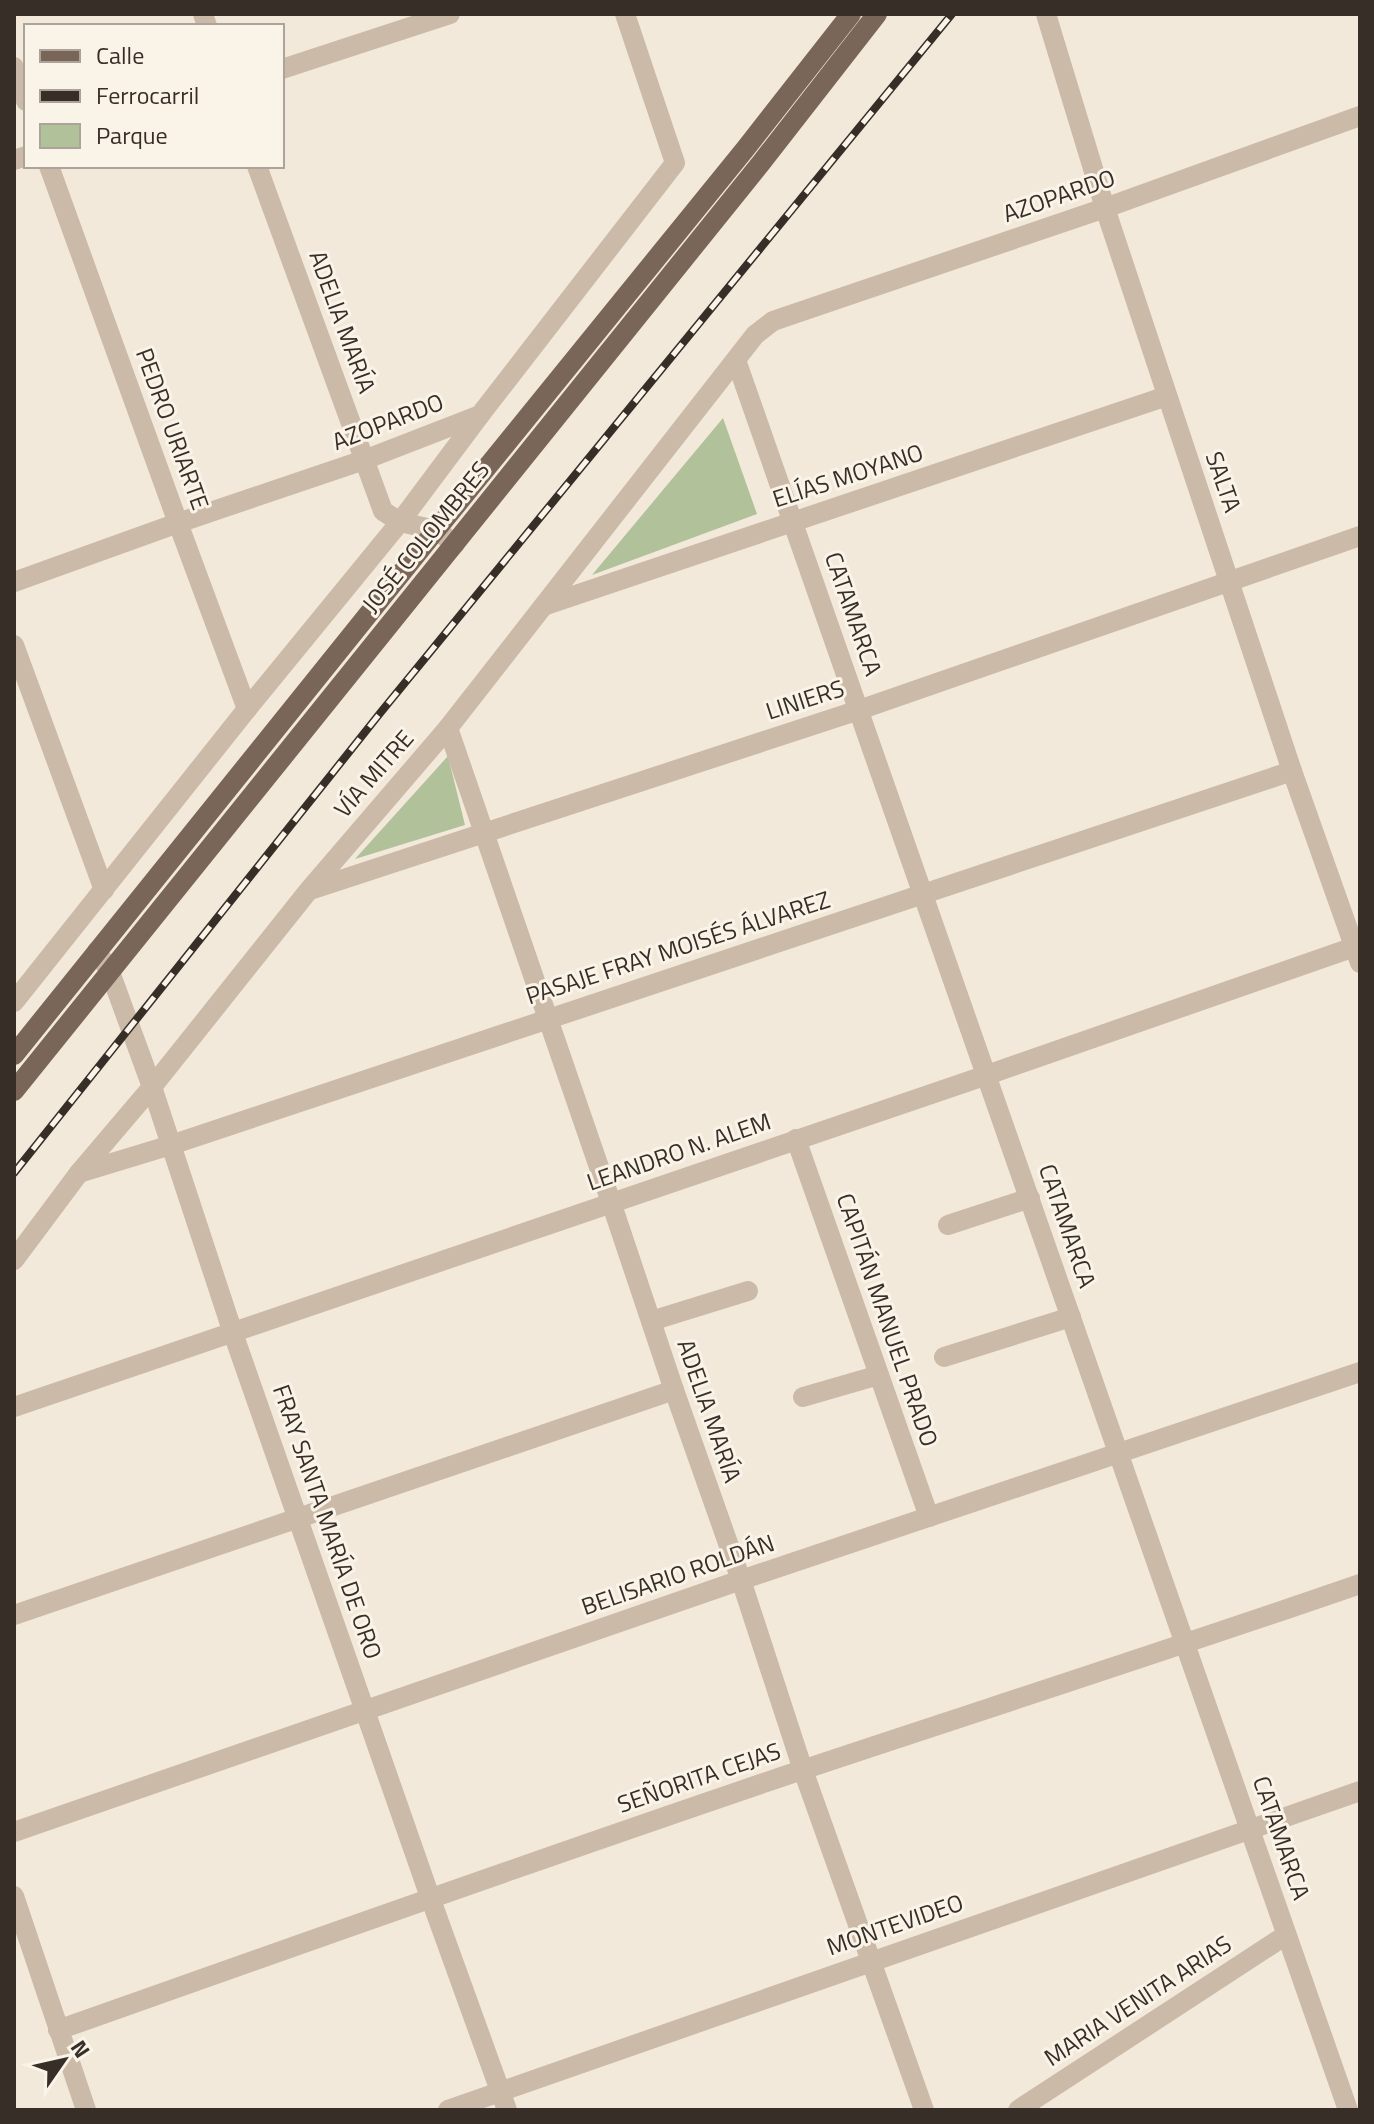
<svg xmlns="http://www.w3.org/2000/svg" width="1374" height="2124" font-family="'Titillium Web',sans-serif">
<rect width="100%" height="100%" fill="#f2e9db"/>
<g fill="#b1c29b">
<polygon points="723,418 757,514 592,575"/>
<polygon points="448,756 465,825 355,859"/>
</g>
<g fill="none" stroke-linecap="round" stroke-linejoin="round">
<g stroke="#cbbaa7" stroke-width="20">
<polyline points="203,14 207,26"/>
<polyline points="1046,14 1105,208 1292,771 1360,963"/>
<polyline points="14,67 26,101"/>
<polyline points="282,69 450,14"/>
<polyline points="14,160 26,156"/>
<polyline points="49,166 178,523 247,709"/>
<polyline points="257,166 383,511 400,522 436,530 455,544"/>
<polyline points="736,360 1348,2110"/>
<polyline points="14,582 178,523 364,460 480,415 675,163 625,14"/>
<polyline points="546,605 1167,396"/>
<polyline points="14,645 104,890"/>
<polyline points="448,728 611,1202 674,1390 741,1580 803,1770 924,2110"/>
<polyline points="310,890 859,710 1360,536"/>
<polyline points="97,951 110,972 152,1087 233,1333 430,1897 507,2110"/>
<polyline points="14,1002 247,709 400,522 480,415"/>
<polyline points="796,1139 929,1517"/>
<polyline points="79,1173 171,1145 1292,771"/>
<polyline points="948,1225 1030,1198"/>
<polyline points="14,1260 79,1173 152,1087 309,890 448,728 755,335 773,321 1105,208 1360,116"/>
<polyline points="651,1321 748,1291"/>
<polyline points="944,1357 1071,1317"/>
<polyline points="803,1397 879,1375"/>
<polyline points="14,1407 987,1075 1360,945"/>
<polyline points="14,1615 674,1390"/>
<polyline points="14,1832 741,1580 1360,1372"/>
<polyline points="14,1896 86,2110"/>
<path d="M58,2030C306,1942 553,1854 802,1770C988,1708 1175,1648 1360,1584"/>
<polyline points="448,2110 1360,1791"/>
<polyline points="1018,2110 1286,1935"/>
</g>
<g stroke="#796658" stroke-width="20">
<polyline points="14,1055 436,530 746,148 851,14"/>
<polyline points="14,1091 761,163 877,14"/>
</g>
<g stroke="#372e28" stroke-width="8">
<polyline id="rail" points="14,1173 381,712 952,14"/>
</g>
<use href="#rail" stroke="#faf3e8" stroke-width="5" stroke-dasharray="15" stroke-linecap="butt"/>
</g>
<g text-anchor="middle" stroke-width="6" stroke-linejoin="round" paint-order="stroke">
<g font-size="24" fill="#372e28" stroke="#faf3e8">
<text transform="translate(1059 196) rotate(-19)" y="8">AZOPARDO</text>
<text transform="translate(342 322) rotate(70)" y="8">ADELIA MARÍA</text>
<text transform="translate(388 422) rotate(-21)" y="8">AZOPARDO</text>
<text transform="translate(172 429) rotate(70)" y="8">PEDRO URIARTE</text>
<text transform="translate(848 476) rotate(-18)" y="8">ELÍAS MOYANO</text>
<text transform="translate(1223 482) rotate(71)" y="8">SALTA</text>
<text transform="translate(426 537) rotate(-51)" y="8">JOSÉ COLOMBRES</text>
<text transform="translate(853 614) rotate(71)" y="8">CATAMARCA</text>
<text transform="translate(805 700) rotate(-18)" y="8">LINIERS</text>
<text transform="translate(374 774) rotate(-49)" y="8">VÍA MITRE</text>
<text transform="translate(678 948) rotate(-18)" y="8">PASAJE FRAY MOISÉS ÁLVAREZ</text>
<text transform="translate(679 1152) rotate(-19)" y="8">LEANDRO N. ALEM</text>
<text transform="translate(1067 1226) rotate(71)" y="8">CATAMARCA</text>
<text transform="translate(887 1320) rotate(71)" y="8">CAPITÁN MANUEL PRADO</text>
<text transform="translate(709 1411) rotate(71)" y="8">ADELIA MARÍA</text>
<text transform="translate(327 1522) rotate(71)" y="8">FRAY SANTA MARÍA DE ORO</text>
<text transform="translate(678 1575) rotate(-19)" y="8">BELISARIO ROLDÁN</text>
<text transform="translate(699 1778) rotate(-19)" y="8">SEÑORITA CEJAS</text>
<text transform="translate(1281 1838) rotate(71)" y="8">CATAMARCA</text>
<text transform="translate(895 1925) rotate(-19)" y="8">MONTEVIDEO</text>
<text transform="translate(1138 2001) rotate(-33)" y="8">MARIA VENITA ARIAS</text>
</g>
</g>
<rect width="1374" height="2124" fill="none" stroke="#372e28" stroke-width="32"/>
<rect x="24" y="24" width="260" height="144" fill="#faf3e8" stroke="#aca49b" stroke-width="2"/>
<rect x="40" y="50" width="40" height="12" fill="#796658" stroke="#aca49b" stroke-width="2"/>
<text x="96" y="64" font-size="24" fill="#372e28">Calle</text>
<rect x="40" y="90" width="40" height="12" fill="#372e28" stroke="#aca49b" stroke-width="2"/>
<text x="96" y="104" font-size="24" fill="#372e28">Ferrocarril</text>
<rect x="40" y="124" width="40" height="24" fill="#b1c29b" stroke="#aca49b" stroke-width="2"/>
<text x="96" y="144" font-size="24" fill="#372e28">Parque</text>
<g transform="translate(64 2060) rotate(56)" stroke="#faf3e8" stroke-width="6" paint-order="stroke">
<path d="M0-6L14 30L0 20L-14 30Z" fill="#372e28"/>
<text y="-12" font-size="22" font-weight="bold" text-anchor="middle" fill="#372e28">N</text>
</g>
</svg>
